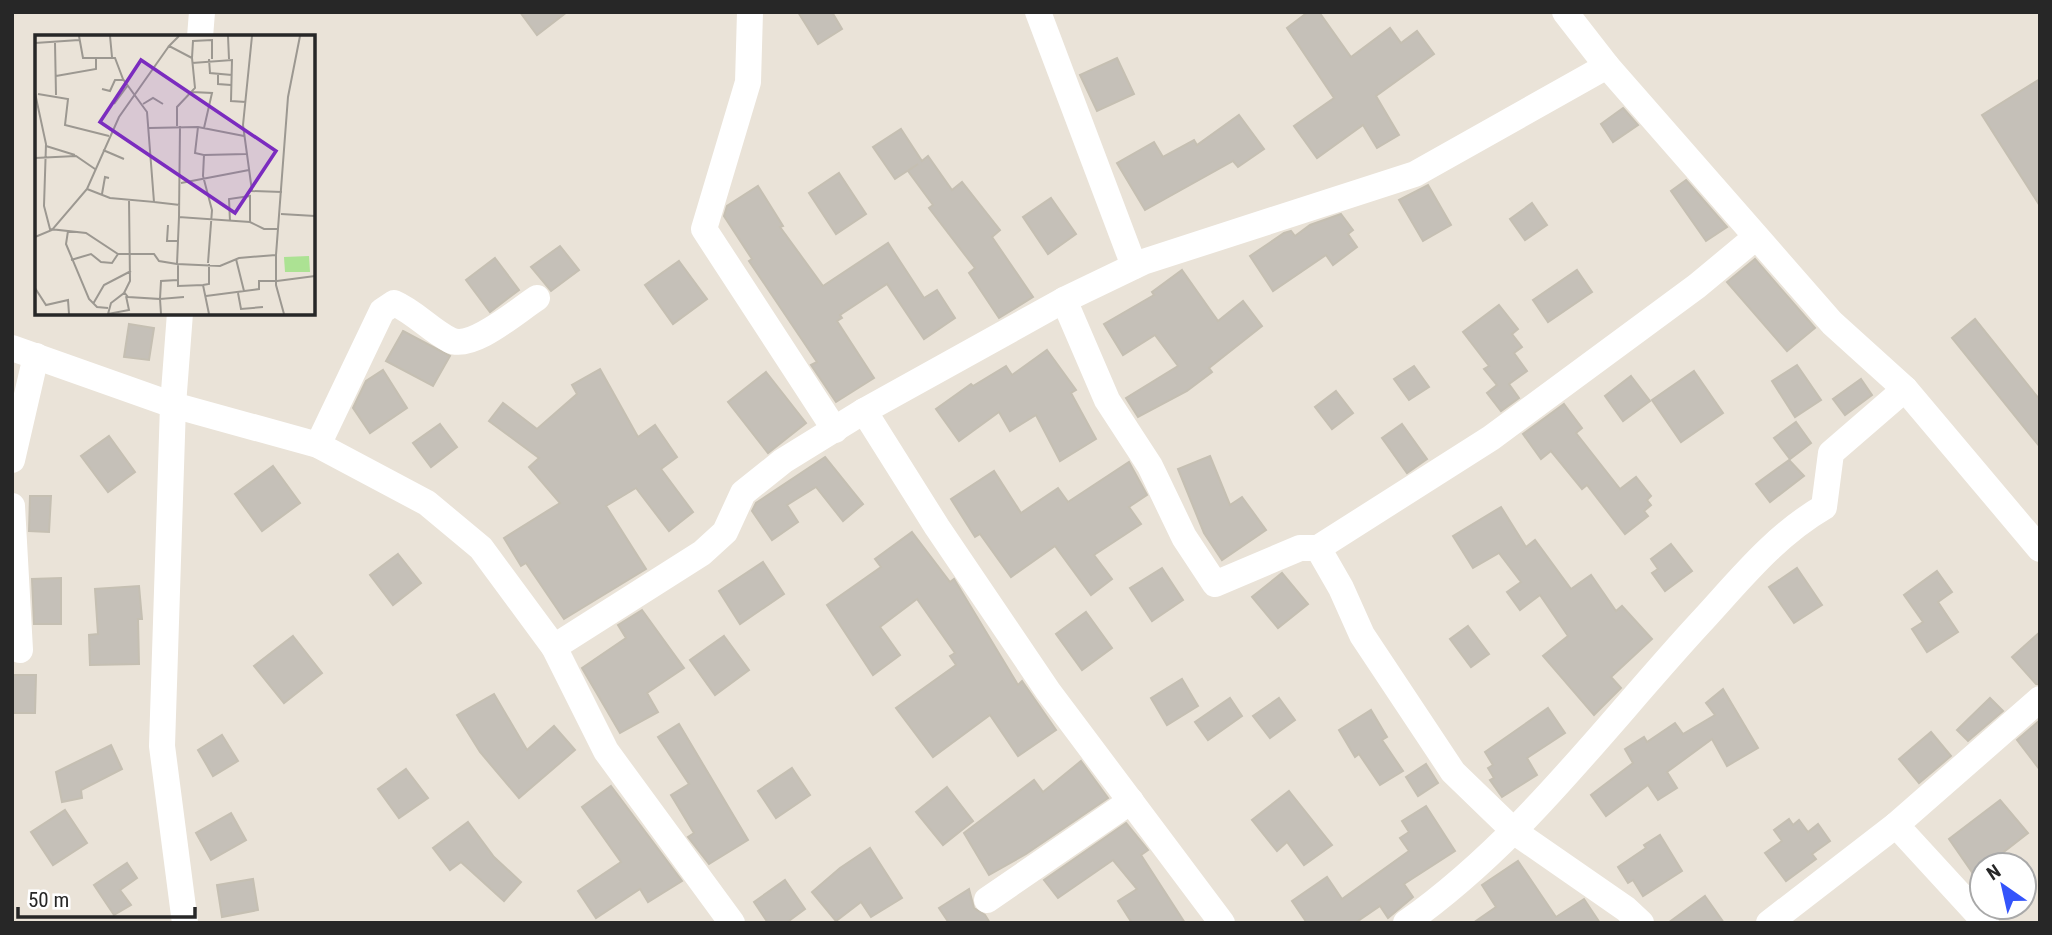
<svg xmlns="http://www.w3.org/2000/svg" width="2052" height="935" font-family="'Roboto Condensed',sans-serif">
<rect width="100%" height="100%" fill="#eae3d8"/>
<g fill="#c5c0b8" stroke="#c5bfb2" stroke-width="2">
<polygon points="520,12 567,12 537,35"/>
<polygon points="798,12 832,12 842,29 818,44"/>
<polygon points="1308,12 1319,12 1351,57 1390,28 1401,43 1417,31 1434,54 1376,96 1399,135 1377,148 1363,125 1317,158 1294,126 1334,98 1287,28"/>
<polygon points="1117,58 1134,94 1097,111 1080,75"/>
<polygon points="2040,79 2040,206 1982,115"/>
<polygon points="1623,108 1638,125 1613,142 1601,124"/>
<polygon points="1239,115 1264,149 1238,167 1233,161 1145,210 1117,163 1154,142 1163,157 1194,140 1197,145"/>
<polygon points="901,129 922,161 928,156 952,190 962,182 1000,230 992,237 1033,297 999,318 969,273 975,268 929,208 933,205 908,171 918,164 895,179 873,147"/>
<polygon points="839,173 866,214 836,234 809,193"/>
<polygon points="1686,180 1727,227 1706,241 1671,191"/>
<polygon points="1428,185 1451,225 1423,241 1399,200"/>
<polygon points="758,186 783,226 780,227 823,286 888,243 924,298 937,290 955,318 924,339 887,284 840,315 842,318 837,321 874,378 836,402 811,365 817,362 749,261 752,259 724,216 727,206"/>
<polygon points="1051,198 1076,234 1048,254 1023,217"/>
<polygon points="1532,203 1547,225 1525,240 1510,219"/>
<polygon points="1341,214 1353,230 1348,234 1357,247 1333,265 1326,255 1273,291 1250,256 1284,233 1291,231 1295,236 1310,225"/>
<polygon points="560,246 579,270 551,291 531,267"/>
<polygon points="495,258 519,290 490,312 466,280"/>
<polygon points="1755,259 1815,328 1787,351 1727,282"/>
<polygon points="679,261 707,299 673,324 645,285"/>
<polygon points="1182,270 1218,321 1243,301 1262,326 1209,368 1212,372 1187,391 1138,417 1126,398 1178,366 1155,335 1123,355 1104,324 1154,295 1152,292"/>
<polygon points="1577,270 1592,292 1548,322 1533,300"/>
<polygon points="1499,305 1518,329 1512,334 1522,347 1514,353 1527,371 1509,384 1519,398 1501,411 1487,393 1497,385 1484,369 1489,366 1463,332"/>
<polygon points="1975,319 2040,400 2040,447 1952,338"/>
<polygon points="129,324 154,328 149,360 124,357"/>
<polygon points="403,331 450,356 433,386 386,361"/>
<polygon points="1047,350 1076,390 1071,393 1096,439 1060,461 1036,415 1010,431 999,412 959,441 936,409 971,384 973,386 1006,366 1012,375"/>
<polygon points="1797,365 1821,400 1795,417 1772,381"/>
<polygon points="1414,366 1429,387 1409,400 1394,379"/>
<polygon points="600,369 638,437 655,425 677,457 661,469 693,512 669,531 636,488 606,506 646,569 564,619 526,563 521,566 504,538 560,503 529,467 539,458 489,421 503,403 537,429 577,394 572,385"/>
<polygon points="383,370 407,408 370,433 353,408 366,381"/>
<polygon points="1694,371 1723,413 1681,442 1652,400"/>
<polygon points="766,372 806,423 768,453 728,402"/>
<polygon points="1631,376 1650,401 1623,421 1605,396"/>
<polygon points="1861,379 1872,395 1845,415 1833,399"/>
<polygon points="1336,391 1353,413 1332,429 1315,407"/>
<polygon points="1564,404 1582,428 1576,433 1620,489 1636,477 1651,496 1647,500 1651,505 1644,511 1648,516 1625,534 1587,485 1582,489 1551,451 1541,459 1523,434"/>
<polygon points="1796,422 1811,443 1790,459 1774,438"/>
<polygon points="440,424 457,447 431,467 413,443"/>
<polygon points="1402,424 1427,459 1407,473 1382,438"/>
<polygon points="109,436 135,472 108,492 81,456"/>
<polygon points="1210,456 1230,505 1242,497 1266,530 1222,560 1204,533 1178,469"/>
<polygon points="825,457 863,504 843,521 816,487 787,505 798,522 772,540 752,511 756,503"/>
<polygon points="1789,460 1804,476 1770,502 1756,484"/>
<polygon points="1129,462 1147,495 1129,507 1141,524 1094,555 1112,579 1091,595 1055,546 1011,577 980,534 975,537 951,499 994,471 1021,513 1058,488 1068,502"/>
<polygon points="273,466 300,503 262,531 235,494"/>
<polygon points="30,496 51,496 49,532 29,531"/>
<polygon points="1501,507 1526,547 1535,540 1571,589 1591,575 1616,611 1622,606 1652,639 1611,677 1621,688 1594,715 1543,656 1568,636 1540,595 1520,610 1507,592 1521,582 1499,553 1473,568 1453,536"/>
<polygon points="912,532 950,582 954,579 1018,685 1022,681 1056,730 1018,756 990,715 933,757 896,708 956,665 950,656 955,653 917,599 880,627 900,655 873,675 827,605 881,567 875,559"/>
<polygon points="1671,544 1692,571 1665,591 1652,573 1658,569 1651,559"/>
<polygon points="398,554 421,583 393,605 370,575"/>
<polygon points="763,562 784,594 740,624 719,591"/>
<polygon points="1162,568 1183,600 1152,621 1130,588"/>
<polygon points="1797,568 1822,605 1794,623 1769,587"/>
<polygon points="1937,571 1952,592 1938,602 1958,632 1927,652 1912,629 1923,622 1904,595"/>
<polygon points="1282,573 1308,604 1278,628 1252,597"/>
<polygon points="61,578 61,624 34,624 32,579"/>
<polygon points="139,586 142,619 138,619 139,664 90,665 89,635 98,634 95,589"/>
<polygon points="642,610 684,668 647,693 658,712 620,733 582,668 626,638 618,625"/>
<polygon points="1086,612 1112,648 1082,670 1056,634"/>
<polygon points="1468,626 1489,654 1471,667 1450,639"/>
<polygon points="2040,632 2040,684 2036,684 2012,657"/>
<polygon points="293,636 322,673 284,703 254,666"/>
<polygon points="724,636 749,670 715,695 690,660"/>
<polygon points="12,675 36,675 35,713 12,713"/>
<polygon points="1182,679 1198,706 1167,725 1151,698"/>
<polygon points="1723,689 1758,748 1727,766 1712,739 1667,772 1677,788 1658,800 1648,785 1606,816 1591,795 1633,763 1625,749 1644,737 1647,742 1675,723 1683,734 1715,715 1706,703"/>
<polygon points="494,694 527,750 554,726 575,750 519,798 480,752 457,715"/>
<polygon points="1230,698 1242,716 1208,740 1195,722"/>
<polygon points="1279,698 1295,720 1270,738 1253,716"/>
<polygon points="1990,698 2003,711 1968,741 1957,730"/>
<polygon points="1548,708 1565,733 1527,758 1537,775 1502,797 1490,780 1494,778 1488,768 1493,765 1485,752"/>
<polygon points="1371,710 1387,737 1382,740 1403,771 1380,785 1359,754 1355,757 1339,730"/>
<polygon points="2040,720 2040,770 2017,740"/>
<polygon points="679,724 748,840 709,864 688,837 694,833 671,795 689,784 658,737"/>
<polygon points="1931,732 1951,756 1919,783 1899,759"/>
<polygon points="222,735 238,761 213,776 198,750"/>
<polygon points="111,745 122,769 81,790 82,798 62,802 56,772"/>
<polygon points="1081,761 1108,798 1026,854 989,875 964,833 1034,780 1043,792"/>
<polygon points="1426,764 1438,783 1418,796 1406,777"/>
<polygon points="792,768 810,795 776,818 758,791"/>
<polygon points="406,769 428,798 399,818 378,789"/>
<polygon points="611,786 682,881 648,902 640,889 596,918 578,891 621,862 582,807"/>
<polygon points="947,787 973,821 943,845 916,812"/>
<polygon points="1289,791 1332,845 1304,865 1287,842 1277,851 1252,820"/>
<polygon points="2000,800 2028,833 1987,865 1982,865 1974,875 1949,839"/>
<polygon points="1426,806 1455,851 1404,884 1413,897 1388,918 1380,906 1355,923 1307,923 1292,901 1327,877 1342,899 1409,851 1400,838 1409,832 1402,821"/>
<polygon points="65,810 87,843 53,865 31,832"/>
<polygon points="231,813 246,840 211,860 196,833"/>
<polygon points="1789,819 1793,825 1799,820 1808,832 1818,824 1830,841 1812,854 1816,859 1786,881 1765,853 1782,841 1774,830"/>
<polygon points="468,822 494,857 521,882 504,901 461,862 450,870 433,848"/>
<polygon points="1126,823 1148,850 1141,855 1185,923 1132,923 1118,901 1137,889 1113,860 1058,898 1044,880"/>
<polygon points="1660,835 1682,871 1643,896 1633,880 1628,883 1618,867 1646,848 1644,845"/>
<polygon points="870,848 902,898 871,917 861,902 836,921 812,892 840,868"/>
<polygon points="1518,861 1556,917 1584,899 1600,923 1473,923 1496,907 1482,885"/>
<polygon points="127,863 137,878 120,890 131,905 114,915 94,885"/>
<polygon points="253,879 258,910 222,917 217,885"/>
<polygon points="785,880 805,909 786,923 768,923 754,902"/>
<polygon points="969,889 974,908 985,915 990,923 949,923 939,908"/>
<polygon points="1705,896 1724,923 1668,923"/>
</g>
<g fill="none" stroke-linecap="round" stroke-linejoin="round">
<g stroke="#fff" stroke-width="26">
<polyline points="750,12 748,82 704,229 835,430"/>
<polyline points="1038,12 1134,266"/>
<polyline points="1565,12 1607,66 1832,323 1905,389 2040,549"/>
<polyline points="200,37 202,12"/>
<polyline points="1064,300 1107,400 1150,466 1184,537 1215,584 1300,548 1318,548 1341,588 1362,635 1453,772 1515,832 1626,909 1641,923"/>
<polyline points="180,313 173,405 162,746 185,923"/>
<polyline points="12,348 173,405 318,445 427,503 481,548 554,647 606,751 732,923"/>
<polyline points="864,411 937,527 1048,691 1222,923"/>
<path d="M318,445L382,311L394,303C415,312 430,330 450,340C472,351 518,310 537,298"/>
<polyline points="12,460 36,356"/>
<polyline points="12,506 20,650"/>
<polyline points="1318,548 1491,438 1697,286 1756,237"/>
<polyline points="554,647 702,553 725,532 743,493 783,461 864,411 1064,300 1143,262 1415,174 1607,66"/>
<polyline points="987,900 1131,801"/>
<path d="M1406,923C1521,842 1605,726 1700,623C1738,582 1774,536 1824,507L1831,453L1905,389"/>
<polyline points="1769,923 1896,825"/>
<polyline points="1986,923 1896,825 2040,699"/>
</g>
</g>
<g transform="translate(35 35)">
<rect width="280" height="280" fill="#eae3d8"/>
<path d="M274,221L275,237H250L249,222Z" fill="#ace293"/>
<path fill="none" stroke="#9c9891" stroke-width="2" d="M44,1L48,23H80L88,44L112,77L119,167L75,163L52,154M75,1L77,22M193,1L194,24M217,1L208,90L217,156L247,157M0,8L44,5M20,8L21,60M157,23L158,6L177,5V24M174,24L175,38L197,40M157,28L197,25L196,66L211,67M183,39V49L196,50M21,41L61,34V23M67,54L75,56L80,45H89M157,57L177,58L169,93M0,58L11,109L9,171L15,194L51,198L83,219H119L124,226L142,229L185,231L204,223L241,220M3,59L33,64L30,90L74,101M79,69L93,50M108,69L118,63L128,69M142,91V72L160,53L157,23L134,11L144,1M163,92L160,118L169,120L168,141L177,175L173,228M114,93L163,92L209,101M11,111L40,120M68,115L89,124M169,120L211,119M0,123L41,121L60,134M146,148L214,135M67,159L70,142L74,143M119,167L145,170M246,179L280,181M144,182L145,91M195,186L194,164L215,161V187M133,190L132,206H143M33,196L31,209L54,264L62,272L73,273M0,202L17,195L52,154L84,82L134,11M201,224L209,256M36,225L56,219L66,227L77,228L83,219M142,229L144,182L215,187L229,194H243M143,229V251L168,250L174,279M143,245L126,246L125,264L149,262M242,246L280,241M168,250L174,249V229M0,253L11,270L33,265L34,279M89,257L93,262L125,264L126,279M203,258L206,274L228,272M171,261L224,254V246H241M58,269L69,250L96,236M73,279L76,268L89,258L95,246L94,164M73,279L94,275L91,261M249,279L241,250V220L253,62L265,1"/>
<path fill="#7b2cbf" fill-opacity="0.15" stroke="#7b2cbf" stroke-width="3.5" d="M106,25L241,116L200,178L65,87Z"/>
<rect width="280" height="280" fill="none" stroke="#272727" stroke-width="3.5"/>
</g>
<rect width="2052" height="935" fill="none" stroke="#272727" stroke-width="28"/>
<g transform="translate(2003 886) rotate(326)"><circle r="33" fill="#ffffff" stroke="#a9a9a9" stroke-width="2"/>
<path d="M0-5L12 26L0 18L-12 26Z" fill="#3454fb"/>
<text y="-10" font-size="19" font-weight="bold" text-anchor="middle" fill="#272727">N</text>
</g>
<path d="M18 907v10h177v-10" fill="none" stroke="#272727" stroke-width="3.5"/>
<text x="28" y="907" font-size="21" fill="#272727" stroke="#ffffff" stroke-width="5" paint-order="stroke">50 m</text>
</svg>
